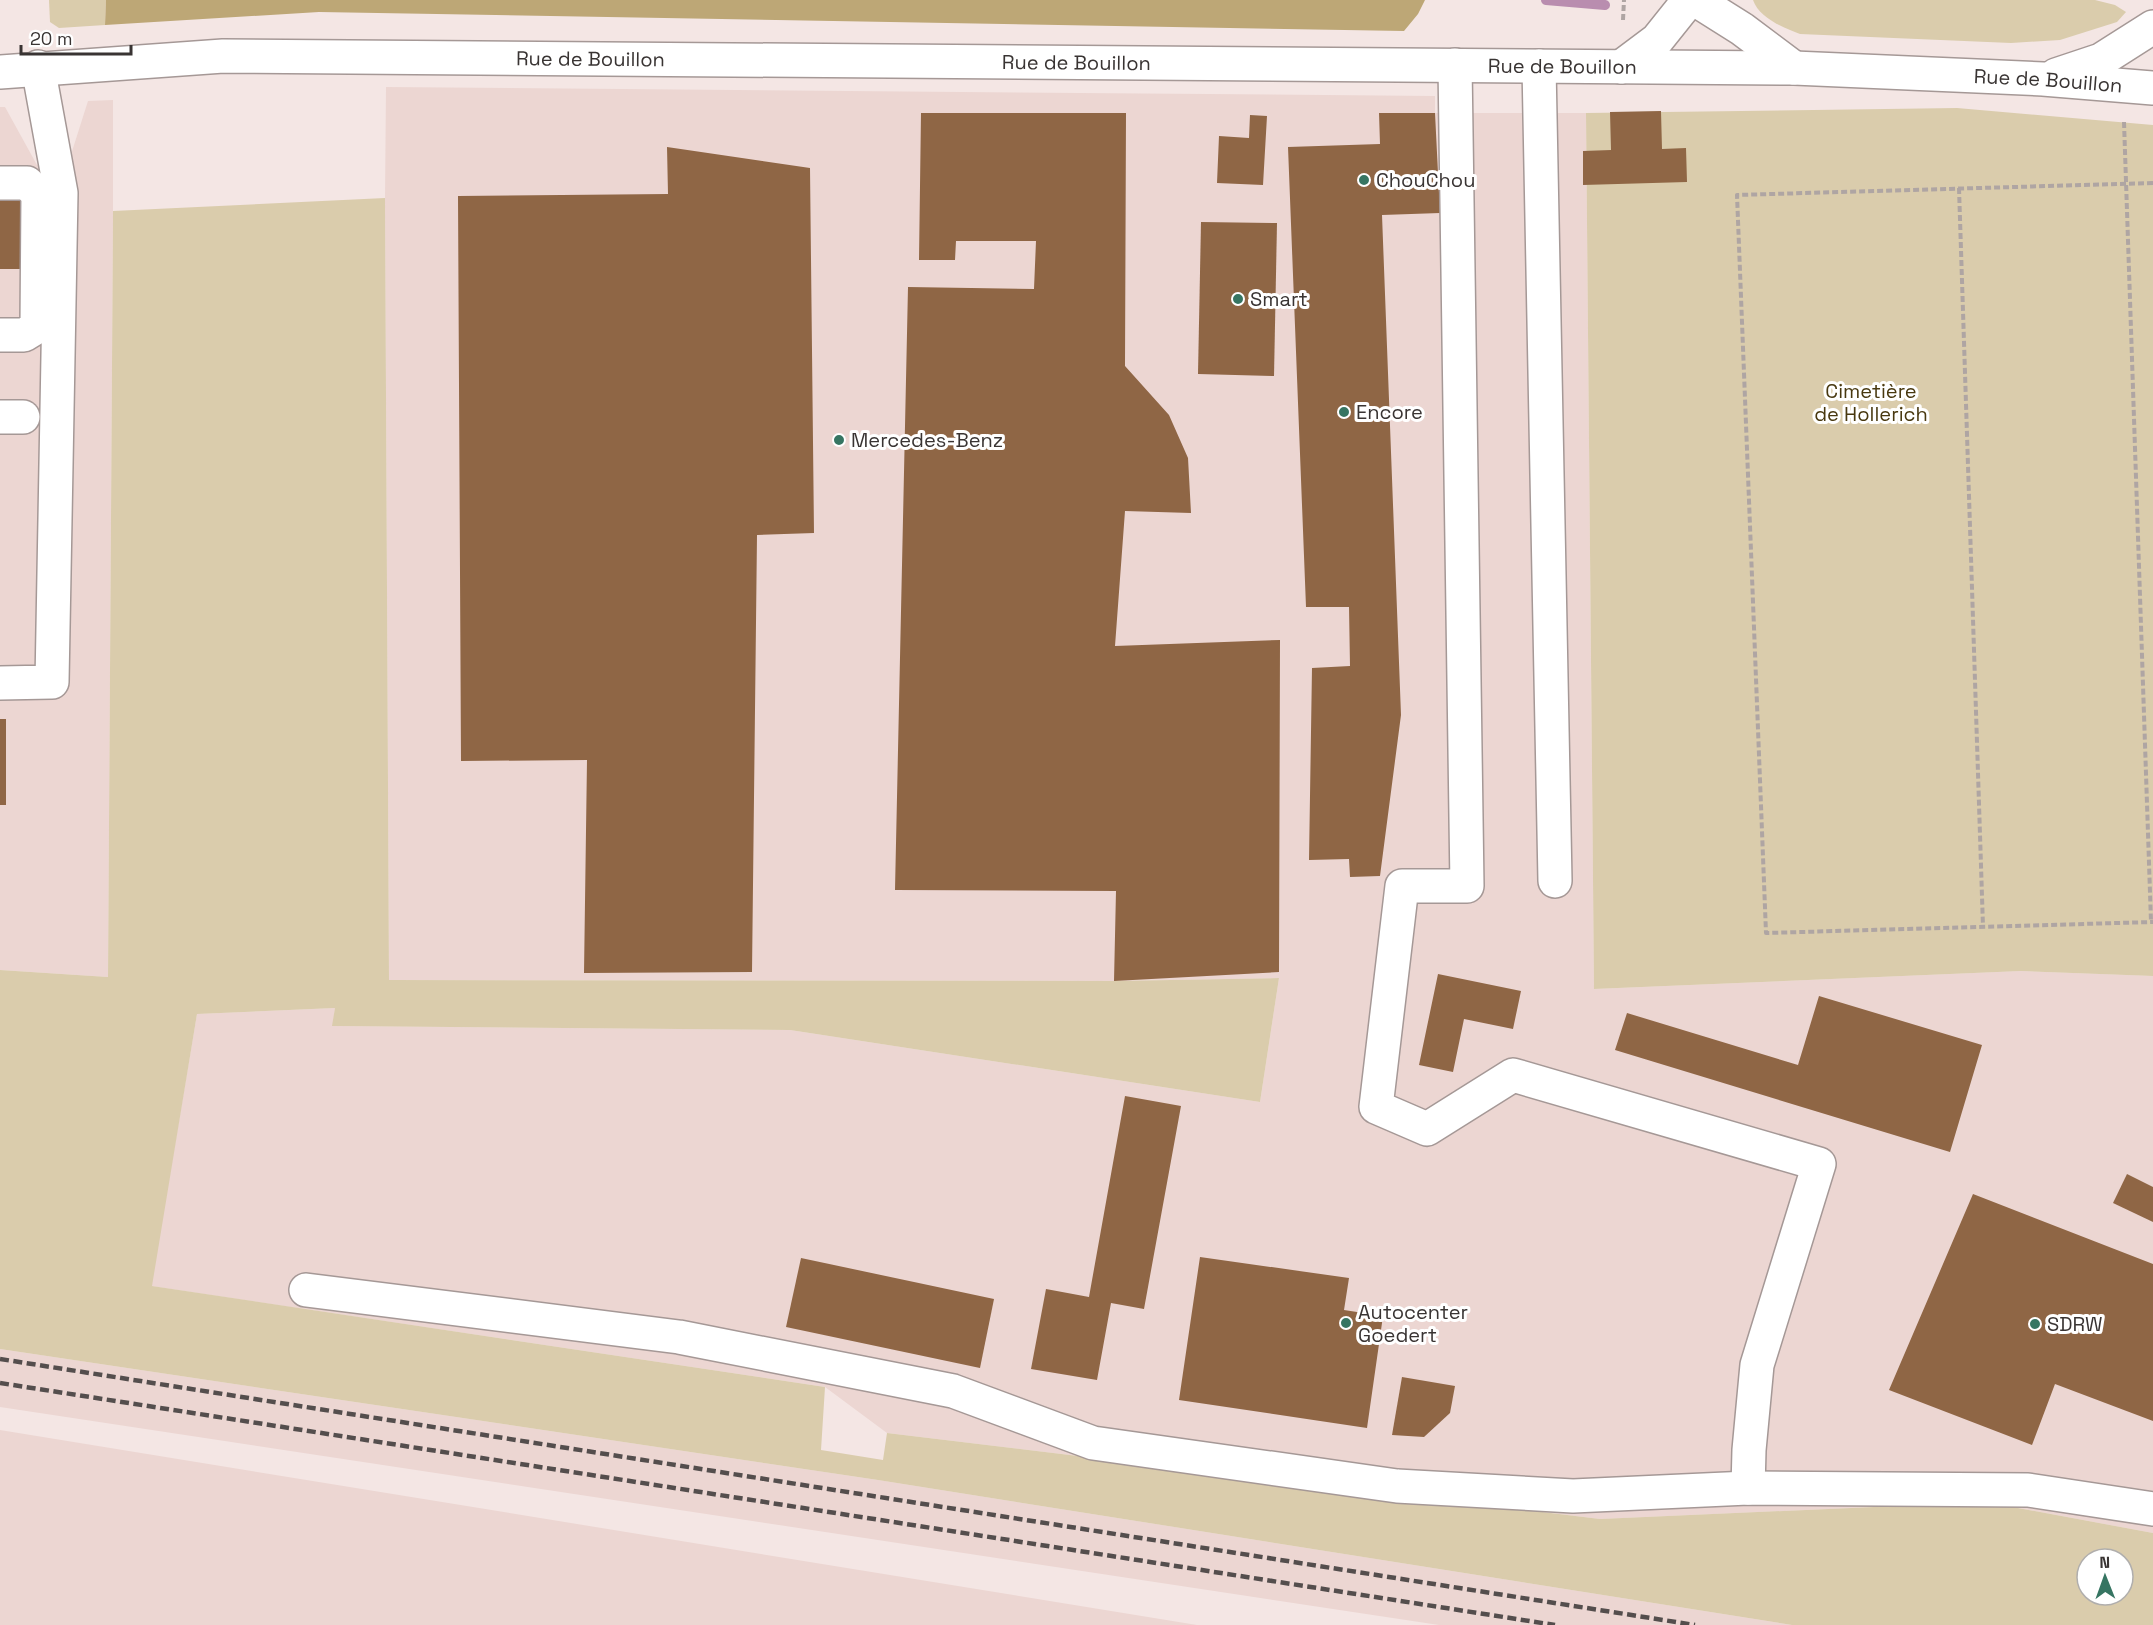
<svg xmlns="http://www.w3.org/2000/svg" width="2153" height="1625" font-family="'Space Grotesk',sans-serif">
<rect width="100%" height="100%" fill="#f4e6e4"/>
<g fill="#ecd6d2">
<polygon points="386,87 1435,96 1435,113 1586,113 1594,989 2021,971 2153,976 2153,1533 1986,1502 1600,1519 887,1433 825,1387 151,1286 197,1014 335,1008 333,1026 790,1030 1260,1102 1279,978 1114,981 389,980 385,198"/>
<polygon points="113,100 113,211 108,977 0,970 0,107 5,107 37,165 68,164 88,101"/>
<polygon points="0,1349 878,1480 1792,1625 1439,1625 0,1407"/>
<polygon points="0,1430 1197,1625 0,1625"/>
</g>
<g fill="#daccac" fill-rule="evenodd">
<polygon points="49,0 106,0 105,25 59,28 50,22"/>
<path d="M1753,0H2095L2115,5L2126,12L2117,22L2060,40L2011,43L1800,34C1784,28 1759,18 1753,0Z"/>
<polygon points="1957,108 2153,125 2153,976 2021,971 1594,989 1586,113"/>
<path d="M385,198L389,980L1114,981L1279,978L1260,1102L790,1030L332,1026L335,1008L197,1014L152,1286L825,1387L821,1450L883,1460L887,1433L1600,1519L1986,1502L2153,1533V1625H1792L878,1480L0,1349V970L108,977L113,211ZM2087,1559H2123V1595H2087Z"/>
</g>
<polygon fill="#bda776" points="106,0 1425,0 1418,14 1404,31 319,12 105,25"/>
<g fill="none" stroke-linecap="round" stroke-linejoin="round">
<polyline stroke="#b98daf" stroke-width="10" points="1546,0 1605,5"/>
</g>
<g fill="#8f6645">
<polygon points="1661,111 1662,149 1686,148 1687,182 1583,185 1583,151 1611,150 1610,112"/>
<polygon points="921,113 1126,113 1125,366 1169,415 1188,458 1191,513 1125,511 1115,646 1280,640 1279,972 1114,981 1116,891 895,890 908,287 1034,289 1036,241 956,241 955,260 919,260"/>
<polygon points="1379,113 1435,113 1440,213 1382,215 1401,715 1380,876 1350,877 1349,859 1309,860 1312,668 1350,666 1349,607 1306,607 1288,147 1380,144"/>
<polygon points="1250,115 1267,116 1263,185 1217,183 1219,136 1249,138"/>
<polygon points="667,147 810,168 814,533 757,535 752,972 584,973 587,760 461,761 458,196 668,194"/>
<rect x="0" y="194" width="30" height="75"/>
<polygon points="1201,222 1277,223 1274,376 1198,374"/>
<rect x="0" y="719" width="6" height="86"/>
<polygon points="1438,974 1521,991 1513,1029 1464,1019 1453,1072 1419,1065"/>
<polygon points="1819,996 1982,1045 1950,1152 1615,1050 1627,1013 1798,1065"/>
<polygon points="1125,1096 1181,1106 1144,1309 1111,1303 1097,1380 1031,1369 1046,1289 1089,1297"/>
<polygon points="2127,1174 2153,1187 2153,1222 2113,1203"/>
<polygon points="1973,1194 2153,1264 2153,1421 2055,1384 2032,1445 1889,1390"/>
<polygon points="1200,1257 1349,1278 1344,1310 1383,1316 1367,1428 1179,1400"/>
<polygon points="801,1258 994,1299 980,1368 786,1327"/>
<polygon points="1402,1377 1455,1386 1450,1413 1424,1437 1392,1435"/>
</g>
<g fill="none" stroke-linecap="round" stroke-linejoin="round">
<g stroke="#a59896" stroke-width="36">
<g id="minor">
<polyline points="1696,0 1742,29 1794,68"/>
<polyline points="1455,65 1467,886 1402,886 1376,1107 1427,1129 1513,1075 1819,1164 1757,1365 1749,1450 1748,1488"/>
<polyline points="1539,66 1555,881"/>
<polyline points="1621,67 1657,40 1689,0"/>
<path id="s1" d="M0,72L223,56L1794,68L2043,79L2153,88"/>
<polyline points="2056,75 2101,60 2153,27"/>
<polyline points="0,183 27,183 38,194 37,327 24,335 0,335"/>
<polyline points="0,417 23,417"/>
<polyline points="0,683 52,682 61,193 38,67"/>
<polyline points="306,1290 679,1337 953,1391 1093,1443 1397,1486 1573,1496 1748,1488 2028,1490 2153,1509"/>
</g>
</g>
<g stroke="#afa5a3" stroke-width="4" stroke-dasharray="6 3" stroke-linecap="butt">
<polyline points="1623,20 1624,0"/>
<polyline points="2124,122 2151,922"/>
<polyline points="2153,183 1737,195 1766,933 2153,922"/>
<polyline points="1959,188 1983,927"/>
</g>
<use href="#minor" stroke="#fff" stroke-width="33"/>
<g stroke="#544e4d" stroke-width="4.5" stroke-dasharray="9 4.5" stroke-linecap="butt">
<polyline points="0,1359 1695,1625"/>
<polyline points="0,1383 1555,1625"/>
</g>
</g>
<g fill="#367562" stroke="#fff" stroke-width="2">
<circle cx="1364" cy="180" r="6"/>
<circle cx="1238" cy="299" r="6"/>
<circle cx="1344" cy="412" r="6"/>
<circle cx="839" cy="440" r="6"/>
<circle cx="1346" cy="1323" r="6"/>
<circle cx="2035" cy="1324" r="6"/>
</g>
<g text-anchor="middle" stroke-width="6" stroke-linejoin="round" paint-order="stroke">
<g font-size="20" fill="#393433" stroke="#fff">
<text dy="7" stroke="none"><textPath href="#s1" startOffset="591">Rue de Bouillon</textPath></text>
<text dy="7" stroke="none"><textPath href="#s1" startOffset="1077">Rue de Bouillon</textPath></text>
<text dy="7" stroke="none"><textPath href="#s1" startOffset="1563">Rue de Bouillon</textPath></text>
<text dy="7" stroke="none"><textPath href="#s1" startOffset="2049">Rue de Bouillon</textPath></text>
</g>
<g font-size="20" fill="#393433" stroke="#fff" text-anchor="start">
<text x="1376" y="187">ChouChou</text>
<text x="1250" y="306">Smart</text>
<text x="1356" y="419">Encore</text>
<text x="851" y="447">Mercedes-Benz</text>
<text x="1358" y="1319">Autocenter<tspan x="1358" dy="23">Goedert</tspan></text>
<text x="2047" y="1331">SDRW</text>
</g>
<g font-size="20" fill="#48380f" stroke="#fff">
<text x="1871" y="398">Cimetière<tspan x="1871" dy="23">de Hollerich</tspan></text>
</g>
</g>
<g transform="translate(2105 1577) rotate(359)"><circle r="28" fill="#ffffff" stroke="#b0aead" stroke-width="1.5"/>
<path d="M0-4.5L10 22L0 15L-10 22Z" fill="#367562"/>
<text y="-9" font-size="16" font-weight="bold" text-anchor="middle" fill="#393433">N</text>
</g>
<path d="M21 45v9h110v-9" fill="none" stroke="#393433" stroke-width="3"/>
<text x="30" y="45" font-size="18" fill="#393433" stroke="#ffffff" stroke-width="4.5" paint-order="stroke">20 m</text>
</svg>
